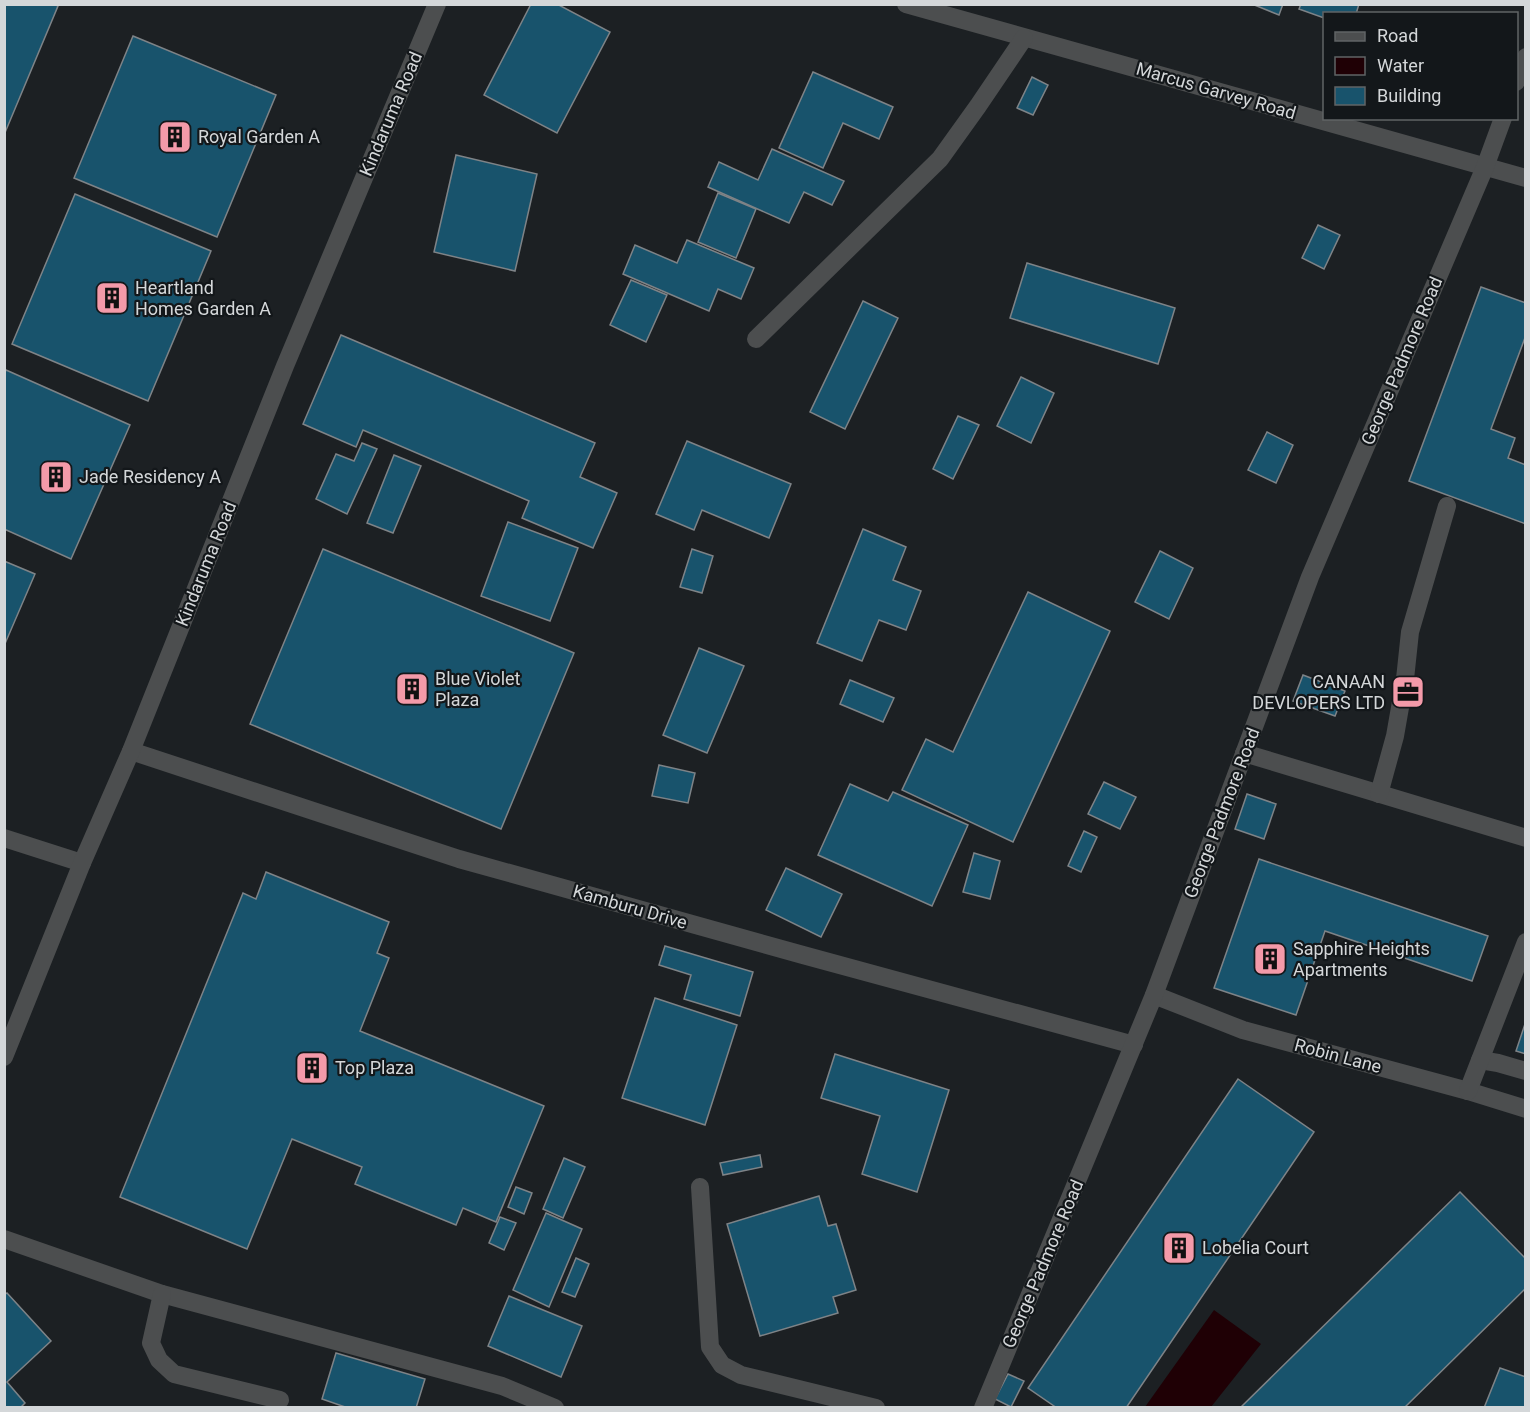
<svg xmlns="http://www.w3.org/2000/svg" width="1530" height="1412" font-family="Roboto,sans-serif">
<rect width="100%" height="100%" fill="#1c2023"/>
<polygon fill="#1f0005" points="1214,1310 1261,1344 1211,1407 1145,1407"/>
<g fill="#18536c" stroke="#7e8387" stroke-width="1.5">
<polygon points="4,4 54,4 58,6 4,135"/>
<polygon points="531,4 557,4 610,32 557,133 484,95"/>
<polygon points="1252,4 1283,4 1279,15"/>
<polygon points="1301,4 1359,4 1356,14 1324,14 1324,18 1299,9"/>
<polygon points="133,36 276,95 217,237 74,178"/>
<polygon points="813,72 893,107 879,139 843,123 823,168 779,148"/>
<polygon points="1032,77 1048,85 1033,115 1017,108"/>
<polygon points="772,149 844,181 832,205 804,192 789,223 708,187 719,162 758,180"/>
<polygon points="456,155 537,174 515,271 434,252"/>
<polygon points="718,193 756,209 736,258 698,242"/>
<polygon points="75,194 211,251 148,401 12,344"/>
<polygon points="1318,225 1340,235 1324,269 1302,258"/>
<polygon points="687,240 754,268 741,299 718,289 709,311 623,274 635,245 677,263"/>
<polygon points="1027,263 1175,308 1158,364 1010,318"/>
<polygon points="631,280 667,295 646,342 610,325"/>
<polygon points="1481,287 1526,303 1526,335 1491,429 1515,438 1508,458 1526,465 1526,524 1409,481"/>
<polygon points="863,301 898,318 845,429 810,412"/>
<polygon points="341,335 595,443 580,477 617,493 593,548 522,518 529,501 363,430 356,447 303,424"/>
<polygon points="6,370 130,425 71,559 4,529 4,373"/>
<polygon points="1021,377 1054,393 1031,443 997,426"/>
<polygon points="958,416 979,425 953,479 933,469"/>
<polygon points="1267,432 1293,445 1276,483 1248,470"/>
<polygon points="687,441 791,484 769,538 702,510 694,530 656,514"/>
<polygon points="362,443 377,449 347,514 316,499 336,454 354,461"/>
<polygon points="394,455 421,466 393,533 367,523"/>
<polygon points="508,522 578,548 550,621 481,596"/>
<polygon points="863,529 906,547 893,580 921,591 906,630 879,620 862,661 817,643"/>
<polygon points="323,549 574,653 501,829 250,724"/>
<polygon points="692,549 713,556 702,593 680,587"/>
<polygon points="1160,551 1193,568 1169,619 1135,602"/>
<polygon points="4,561 35,574 4,646"/>
<polygon points="1028,592 1110,631 1013,842 902,790 926,739 953,752"/>
<polygon points="699,648 744,666 707,753 663,735"/>
<polygon points="1303,675 1345,691 1335,716 1293,701"/>
<polygon points="850,680 894,698 883,722 840,704"/>
<polygon points="659,765 695,773 688,803 652,796"/>
<polygon points="1104,782 1136,797 1120,829 1088,814"/>
<polygon points="850,784 888,801 893,792 968,825 932,906 818,855"/>
<polygon points="1247,794 1276,804 1264,839 1235,829"/>
<polygon points="1084,831 1097,837 1081,872 1068,866"/>
<polygon points="974,853 1000,861 990,899 963,892"/>
<polygon points="1259,859 1488,936 1472,981 1325,931 1296,1015 1214,988"/>
<polygon points="786,868 842,894 821,937 766,910"/>
<polygon points="266,872 389,922 377,953 389,958 360,1031 544,1106 496,1222 463,1208 456,1225 355,1184 362,1167 292,1139 247,1249 120,1197 243,893 256,899"/>
<polygon points="665,946 753,972 740,1016 684,999 691,975 659,965"/>
<polygon points="655,998 737,1025 705,1125 622,1098"/>
<polygon points="1526,1021 1526,1054 1516,1051"/>
<polygon points="835,1054 949,1090 917,1192 862,1174 880,1116 821,1098"/>
<polygon points="1238,1079 1314,1132 1126,1408 1057,1408 1028,1388"/>
<polygon points="760,1155 762,1167 723,1175 720,1163"/>
<polygon points="564,1158 585,1167 563,1218 543,1209"/>
<polygon points="516,1187 532,1193 524,1214 508,1207"/>
<polygon points="1460,1192 1526,1259 1526,1288 1404,1408 1240,1408"/>
<polygon points="819,1196 828,1226 836,1224 856,1290 833,1297 838,1313 760,1336 727,1224"/>
<polygon points="546,1213 582,1229 549,1307 513,1290"/>
<polygon points="500,1217 516,1223 504,1250 489,1243"/>
<polygon points="576,1258 589,1264 575,1297 562,1292"/>
<polygon points="7,1293 51,1341 7,1382 25,1403 20,1408 4,1408 4,1295"/>
<polygon points="509,1296 582,1326 561,1377 488,1346"/>
<polygon points="336,1353 425,1379 416,1408 348,1408 322,1399"/>
<polygon points="1500,1368 1526,1377 1526,1408 1484,1408"/>
<polygon points="1008,1374 1024,1381 1011,1407 995,1399"/>
</g>
<g fill="none" stroke-linecap="round" stroke-linejoin="round">
<g stroke="#4c4e4f" stroke-width="18">
<polyline points="906,4 1526,178"/>
<polyline points="1516,82 1526,57"/>
<polyline points="756,339 940,159 978,106 1024,38"/>
<polyline points="131,751 459,859 803,955 1134,1045"/>
<polyline points="1244,753 1526,838"/>
<polyline points="1379,794 1395,736 1405,679 1410,632 1447,506"/>
<polyline points="4,838 82,863"/>
<polyline points="1154,995 1243,1030 1468,1091 1526,1109"/>
<polyline points="4,1057 82,863 131,751 285,366 437,4"/>
<polyline points="1480,1060 1498,1063 1526,1071"/>
<polyline points="1468,1091 1526,942"/>
<polyline points="700,1187 710,1347 722,1365 741,1375 876,1408"/>
<polyline points="4,1239 162,1294 502,1386 555,1408"/>
<polyline points="162,1294 151,1343 159,1360 174,1374 280,1400"/>
<polyline points="983,1408 1154,995 1310,577 1485,167 1503,118"/>
</g>
</g>
<defs>
<g id="building-square" transform="scale(1.725)"><rect x="-9" y="-9" width="18" height="18" rx="4" fill="#f39aa9" stroke="#13171a"/><path d="M-4-6H4V6H1V3H-1V6H-4ZM-2.5-4.3h1.7v1.8h-1.7ZM.8-4.3h1.7v1.8H.8ZM-2.5-1h1.7V.8h-1.7ZM.8-1h1.7V.8H.8Z" fill="#111"/></g>
<g id="office-square" transform="scale(1.725)"><rect x="-9" y="-9" width="18" height="18" rx="4" fill="#f39aa9" stroke="#13171a"/><path d="M-6-3h4V-5.5h4V-3h4V5H-6ZM-1-4.5V-3h2v-1.5ZM-6 0V1H6V0Z" fill="#111"/></g>
</defs>
<g fill-rule="evenodd">
<use href="#building-square" x="175" y="137"/>
<use href="#building-square" x="112" y="298"/>
<use href="#building-square" x="56" y="477"/>
<use href="#building-square" x="412" y="689"/>
<use href="#office-square" x="1408" y="692"/>
<use href="#building-square" x="1270" y="959"/>
<use href="#building-square" x="312" y="1068"/>
<use href="#building-square" x="1179" y="1248"/>
</g>
<g text-anchor="middle" stroke-width="4.5" stroke-linejoin="round" paint-order="stroke">
<g font-size="18" fill="#d4d7d9" stroke="#13171a">
<text transform="translate(1216 91) rotate(16)" y="6">Marcus Garvey Road</text>
<text transform="translate(391 114) rotate(-67)" y="6">Kindaruma Road</text>
<text transform="translate(1402 361) rotate(-67)" y="6">George Padmore Road</text>
<text transform="translate(206 564) rotate(-68)" y="6">Kindaruma Road</text>
<text transform="translate(1222 813) rotate(-69)" y="6">George Padmore Road</text>
<text transform="translate(630 907) rotate(16)" y="6">Kamburu Drive</text>
<text transform="translate(1338 1056) rotate(15)" y="6">Robin Lane</text>
<text transform="translate(1043 1264) rotate(-67)" y="6">George Padmore Road</text>
</g>
<g font-size="18" fill="#d4d7d9" stroke="#13171a" text-anchor="start">
<text x="198" y="143">Royal Garden A</text>
<text x="135" y="294">Heartland<tspan x="135" dy="21">Homes Garden A</tspan></text>
<text x="79" y="483">Jade Residency A</text>
<text x="435" y="685">Blue Violet<tspan x="435" dy="21">Plaza</tspan></text>
<text x="1385" y="688" text-anchor="end">CANAAN<tspan x="1385" dy="21">DEVLOPERS LTD</tspan></text>
<text x="1293" y="955">Sapphire Heights<tspan x="1293" dy="21">Apartments</tspan></text>
<text x="335" y="1074">Top Plaza</text>
<text x="1202" y="1254">Lobelia Court</text>
</g>
</g>
<rect width="1530" height="1412" fill="none" stroke="#d4d7d9" stroke-width="12"/>
<rect x="1323" y="12" width="195" height="108" fill="#13171a" stroke="#606466" stroke-width="1.5"/>
<rect x="1335" y="32" width="30" height="9" fill="#4c4e4f" stroke="#606466" stroke-width="1.5"/>
<text x="1377" y="42" font-size="18" fill="#d4d7d9">Road</text>
<rect x="1335" y="57" width="30" height="18" fill="#1f0005" stroke="#606466" stroke-width="1.5"/>
<text x="1377" y="72" font-size="18" fill="#d4d7d9">Water</text>
<rect x="1335" y="87" width="30" height="18" fill="#18536c" stroke="#606466" stroke-width="1.5"/>
<text x="1377" y="102" font-size="18" fill="#d4d7d9">Building</text>
</svg>
